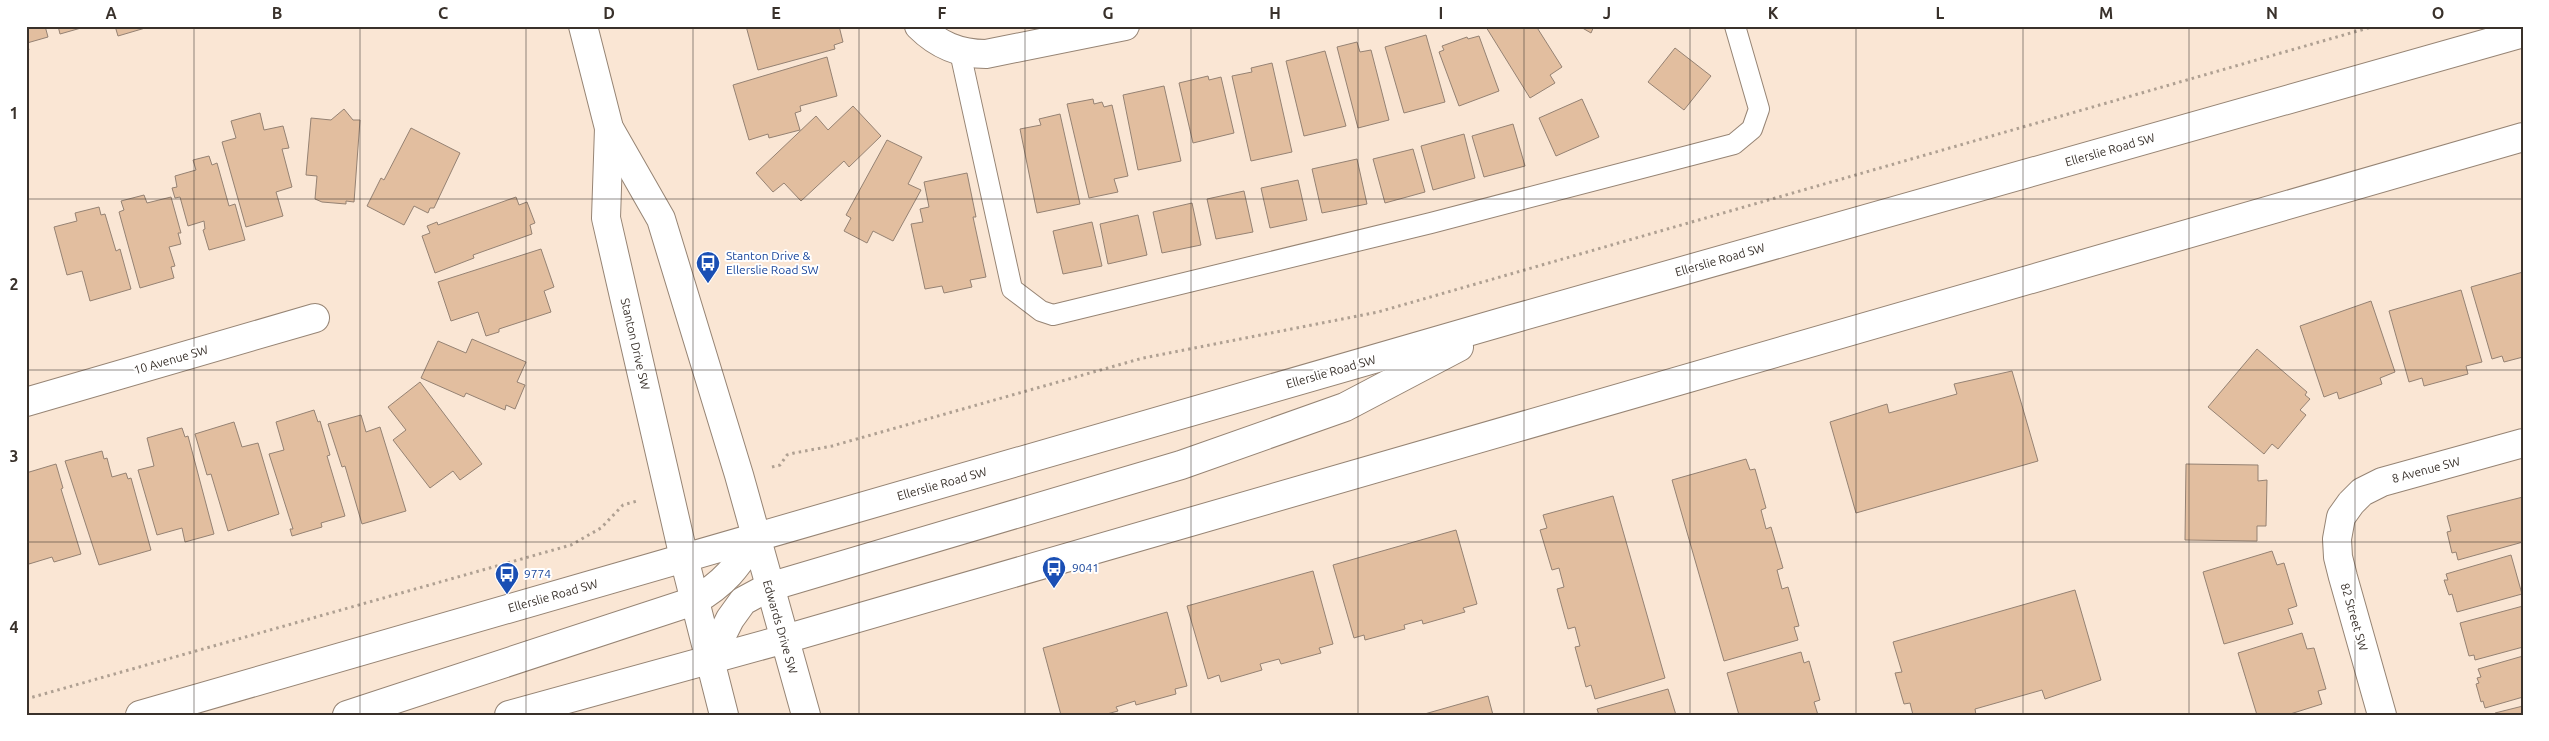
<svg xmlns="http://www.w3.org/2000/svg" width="2549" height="741" font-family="Ubuntu,sans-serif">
<rect width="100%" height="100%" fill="#fae6d4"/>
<g fill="#e2be9f" stroke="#958273">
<polygon points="26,26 45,26 48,37 27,43 29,50 26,51"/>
<polygon points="58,26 88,26 60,34"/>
<polygon points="115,26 152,26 118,36"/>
<polygon points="746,26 839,26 843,42 834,45 835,49 758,70"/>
<polygon points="1536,26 1562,67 1550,75 1555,83 1530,98 1486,27"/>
<polygon points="1579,26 1594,26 1591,33"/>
<polygon points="1426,35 1445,102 1404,113 1385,47"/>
<polygon points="1479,36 1499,91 1459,106 1439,52 1444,50 1442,46 1467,37 1468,39"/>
<polygon points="1357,42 1360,52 1371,50 1389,120 1358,128 1337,47"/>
<polygon points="1675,48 1711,76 1684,110 1648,82"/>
<polygon points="1325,51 1346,126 1304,136 1286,61"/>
<polygon points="827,57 837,96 800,106 801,111 795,113 800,130 769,138 768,134 749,140 733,85"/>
<polygon points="1272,63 1292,152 1251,161 1232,76 1252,72 1251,68"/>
<polygon points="1208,76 1209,80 1221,77 1234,133 1193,143 1179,83"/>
<polygon points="1164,86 1181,161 1138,170 1123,95"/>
<polygon points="1093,99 1094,104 1102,102 1104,107 1112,105 1128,176 1114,179 1118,192 1089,198 1067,104"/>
<polygon points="1582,99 1599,137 1556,156 1539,118"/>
<polygon points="853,106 881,136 849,167 844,161 801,201 784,183 773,192 756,173 816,116 828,130"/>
<polygon points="344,109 353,120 360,120 354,202 346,201 346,204 322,202 315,199 317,176 306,175 311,118 331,120"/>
<polygon points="260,113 264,130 283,126 289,148 282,149 292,187 276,192 283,216 246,227 222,142 236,138 231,121"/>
<polygon points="1060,114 1080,204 1037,213 1020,129 1041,125 1039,119"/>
<polygon points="1513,124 1525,166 1484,177 1472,136"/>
<polygon points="411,128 460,153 434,208 430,208 428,213 414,206 404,225 367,206 381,178 384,180"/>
<polygon points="1464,134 1475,178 1433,190 1421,146"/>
<polygon points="887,140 922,157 908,184 921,190 893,241 873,231 867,243 844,231 851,218 846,215"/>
<polygon points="1413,149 1425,192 1385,203 1373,159"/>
<polygon points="209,156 212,165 217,163 229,206 235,204 245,240 209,250 203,230 205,229 204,221 188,226 180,197 175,198 172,188 177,187 175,176 196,170 193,160"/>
<polygon points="1357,159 1367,204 1322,213 1312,169"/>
<polygon points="967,173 976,217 973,217 986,277 970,280 972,287 944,293 942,286 925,289 911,224 923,222 920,209 929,207 924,182"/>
<polygon points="1298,180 1307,220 1270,228 1261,188"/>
<polygon points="1244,191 1253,232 1216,239 1207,199"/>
<polygon points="144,195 147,203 171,197 181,233 178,233 181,244 169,247 175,266 171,267 174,278 140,288 119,212 124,210 121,201"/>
<polygon points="516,197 519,205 527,202 535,223 530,225 532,234 473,255 474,258 435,273 422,236 430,233 427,226 437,222 438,225"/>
<polygon points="1192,203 1201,245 1162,253 1153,212"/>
<polygon points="99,207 101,215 105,214 116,251 120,249 131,289 90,301 82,271 67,275 54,227 77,221 75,213"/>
<polygon points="1138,215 1147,255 1108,264 1100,224"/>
<polygon points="1092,222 1102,266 1063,274 1053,231"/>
<polygon points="541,249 554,287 544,291 551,312 499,329 499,332 486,336 478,312 451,321 438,282"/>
<polygon points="2523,272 2523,357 2504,362 2502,356 2492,359 2471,287"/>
<polygon points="2461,290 2482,362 2466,366 2468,374 2424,386 2422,378 2409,382 2389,311"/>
<polygon points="2371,301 2395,372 2380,378 2382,384 2339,399 2337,392 2324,397 2300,326"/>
<polygon points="472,339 526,362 517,382 525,385 515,409 506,405 505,410 466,393 464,397 421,378 438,341 466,353"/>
<polygon points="2257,349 2307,392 2305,395 2310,399 2300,410 2306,415 2278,449 2272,444 2264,454 2208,407"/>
<polygon points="2012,371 2038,461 1856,513 1830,422 1887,404 1889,413 1957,394 1954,384"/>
<polygon points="420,382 482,464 460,480 453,471 430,488 393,440 406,430 388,407"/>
<polygon points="314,410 318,422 320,421 330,455 327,456 345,516 321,523 322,527 292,536 290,529 293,529 269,454 284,450 276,422"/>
<polygon points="361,415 366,432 380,427 406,511 362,524 345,466 342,467 328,424"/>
<polygon points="234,422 242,447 258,443 279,514 228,531 211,474 207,475 195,434"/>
<polygon points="182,428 185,437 188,436 214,534 185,542 182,528 157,535 138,470 154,466 147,438"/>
<polygon points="102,451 104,459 107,458 112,477 126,473 128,479 131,478 151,550 99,565 65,461"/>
<polygon points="1746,459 1750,470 1755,469 1766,508 1761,510 1766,529 1771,527 1783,568 1777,570 1782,589 1788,587 1799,626 1794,627 1798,640 1724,661 1672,480"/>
<polygon points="56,464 63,488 61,489 81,554 54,562 52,557 29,564 26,554 26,473"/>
<polygon points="2186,464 2258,465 2258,481 2267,480 2266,526 2257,526 2257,541 2185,540"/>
<polygon points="1613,496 1665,678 1595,699 1591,685 1586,687 1575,647 1580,646 1575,627 1568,629 1557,589 1564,587 1559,568 1552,570 1540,530 1547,528 1543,515"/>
<polygon points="2523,497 2523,542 2458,560 2456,552 2452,553 2447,532 2451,531 2447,516"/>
<polygon points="1456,530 1477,604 1463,608 1465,612 1423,624 1422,620 1404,625 1405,629 1365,640 1364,635 1354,638 1333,565"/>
<polygon points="2272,551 2277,565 2284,563 2297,606 2288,609 2293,624 2224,644 2203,572"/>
<polygon points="2511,555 2522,594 2457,612 2452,594 2449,595 2444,580 2448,580 2446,574"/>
<polygon points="1313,571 1333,644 1319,648 1321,653 1281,664 1279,659 1260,664 1262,670 1221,682 1219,675 1208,679 1187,606"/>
<polygon points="2075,590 2101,680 2045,699 2042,690 1975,709 1976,715 1913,715 1910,703 1904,704 1895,673 1902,672 1893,642"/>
<polygon points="2523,606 2523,647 2475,660 2474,655 2469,656 2460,623"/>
<polygon points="1167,612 1187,686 1175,689 1176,694 1136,705 1135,701 1116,707 1118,711 1103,715 1061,715 1043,648"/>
<polygon points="2302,633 2307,649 2314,648 2326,689 2318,691 2322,704 2287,715 2257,715 2238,653"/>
<polygon points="1801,652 1804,663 1809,661 1820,700 1814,702 1818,715 1739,715 1727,673"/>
<polygon points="2523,656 2523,697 2485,708 2483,701 2481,702 2476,684 2479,683 2477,678 2481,677 2478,669"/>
<polygon points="1668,689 1676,715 1599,715 1597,709"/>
<polygon points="1488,696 1493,715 1421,715"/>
<polygon points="2523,706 2523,715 2496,715 2495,713"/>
</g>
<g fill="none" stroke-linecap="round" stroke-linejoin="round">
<g stroke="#968474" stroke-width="22">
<polyline id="service" points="960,52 1012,289 1041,311 1053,315 1431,223 1734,144 1752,129 1759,109 1735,26"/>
</g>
<g stroke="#968474" stroke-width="30">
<g id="minor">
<path d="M919,26C938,45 959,54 986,54L1125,26"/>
<polyline points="26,402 315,318"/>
<polyline points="2382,715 2343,577 2338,557 2337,539 2341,517 2351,503 2362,492 2382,482 2523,443"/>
</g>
</g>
<g stroke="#968474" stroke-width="30">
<g id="tertiary">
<polyline points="583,26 609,128 661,219 739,475 806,715"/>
<polyline points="609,128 606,218 684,558 724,715"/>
</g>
</g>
<g stroke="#968474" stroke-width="30">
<g id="secondary">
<polyline points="709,661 730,619 743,601 769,587 1181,465 1345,407 1459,347"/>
<polyline points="140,715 1509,320 2523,33"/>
<path d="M347,715L694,601C725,583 736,568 755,538"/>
<polyline points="509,715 785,639 2523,137"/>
</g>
</g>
<g stroke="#afa092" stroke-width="3" stroke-dasharray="2.5 4" stroke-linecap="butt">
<polyline points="772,467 780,465 787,455 794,453 832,446 1143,358 1378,312 2375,26"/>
<polyline points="26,699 571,545 601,528 623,505 637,501"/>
</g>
<use href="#service" stroke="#fff" stroke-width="20"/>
<use href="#minor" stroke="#fff" stroke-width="28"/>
<use href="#tertiary" stroke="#fff" stroke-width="28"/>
<use href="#secondary" stroke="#fff" stroke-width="28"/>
</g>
<path fill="none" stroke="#39312b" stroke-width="1" stroke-opacity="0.55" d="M194,26V715M360,26V715M526,26V715M693,26V715M859,26V715M1025,26V715M1191,26V715M1358,26V715M1524,26V715M1690,26V715M1856,26V715M2023,26V715M2189,26V715M2355,26V715M26,199H2523M26,370H2523M26,542H2523"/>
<defs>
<g id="bus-pin" transform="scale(1.25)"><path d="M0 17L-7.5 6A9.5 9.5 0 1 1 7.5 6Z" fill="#1a4fb4" stroke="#fff"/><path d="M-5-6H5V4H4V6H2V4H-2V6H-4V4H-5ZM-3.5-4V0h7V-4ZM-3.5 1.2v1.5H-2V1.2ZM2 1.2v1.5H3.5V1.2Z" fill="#fff"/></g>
</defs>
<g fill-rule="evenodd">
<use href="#bus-pin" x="708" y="263"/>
<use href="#bus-pin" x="1054" y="568"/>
<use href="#bus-pin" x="507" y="574"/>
</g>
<g text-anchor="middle" stroke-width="4" stroke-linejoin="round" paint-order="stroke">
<g font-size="12" fill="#39312b" stroke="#fff">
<text transform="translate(2110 150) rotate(-16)" y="4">Ellerslie Road SW</text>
<text transform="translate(1720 260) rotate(-16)" y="4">Ellerslie Road SW</text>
<text transform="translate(635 344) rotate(77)" y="4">Stanton Drive SW</text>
<text transform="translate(171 360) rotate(-16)" y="4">10 Avenue SW</text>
<text transform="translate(1331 372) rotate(-16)" y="4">Ellerslie Road SW</text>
<text transform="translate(2426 470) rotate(-15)" y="4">8 Avenue SW</text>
<text transform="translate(942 484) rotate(-16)" y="4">Ellerslie Road SW</text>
<text transform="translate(553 596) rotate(-16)" y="4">Ellerslie Road SW</text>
<text transform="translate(2354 617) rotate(74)" y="4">82 Street SW</text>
<text transform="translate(780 627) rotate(74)" y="4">Edwards Drive SW</text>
</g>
<g font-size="12" fill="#164399" stroke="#fff" text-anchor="start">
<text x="726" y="260">Stanton Drive &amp;<tspan x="726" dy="14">Ellerslie Road SW</tspan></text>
<text x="1072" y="572">9041</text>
<text x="524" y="578">9774</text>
</g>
</g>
<rect width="2549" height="741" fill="none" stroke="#ffffff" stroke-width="55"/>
<rect x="28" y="28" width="2494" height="686" fill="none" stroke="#39312b" stroke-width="2"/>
<g font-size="16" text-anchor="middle" font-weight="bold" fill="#39312b">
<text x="111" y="19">A</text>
<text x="277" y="19">B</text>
<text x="443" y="19">C</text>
<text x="609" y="19">D</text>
<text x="776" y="19">E</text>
<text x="942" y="19">F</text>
<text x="1108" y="19">G</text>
<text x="1275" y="19">H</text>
<text x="1441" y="19">I</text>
<text x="1607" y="19">J</text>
<text x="1773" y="19">K</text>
<text x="1940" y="19">L</text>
<text x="2106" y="19">M</text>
<text x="2272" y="19">N</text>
<text x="2438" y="19">O</text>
<text x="14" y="119">1</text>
<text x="14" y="290">2</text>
<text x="14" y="462">3</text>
<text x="14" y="633">4</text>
</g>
</svg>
